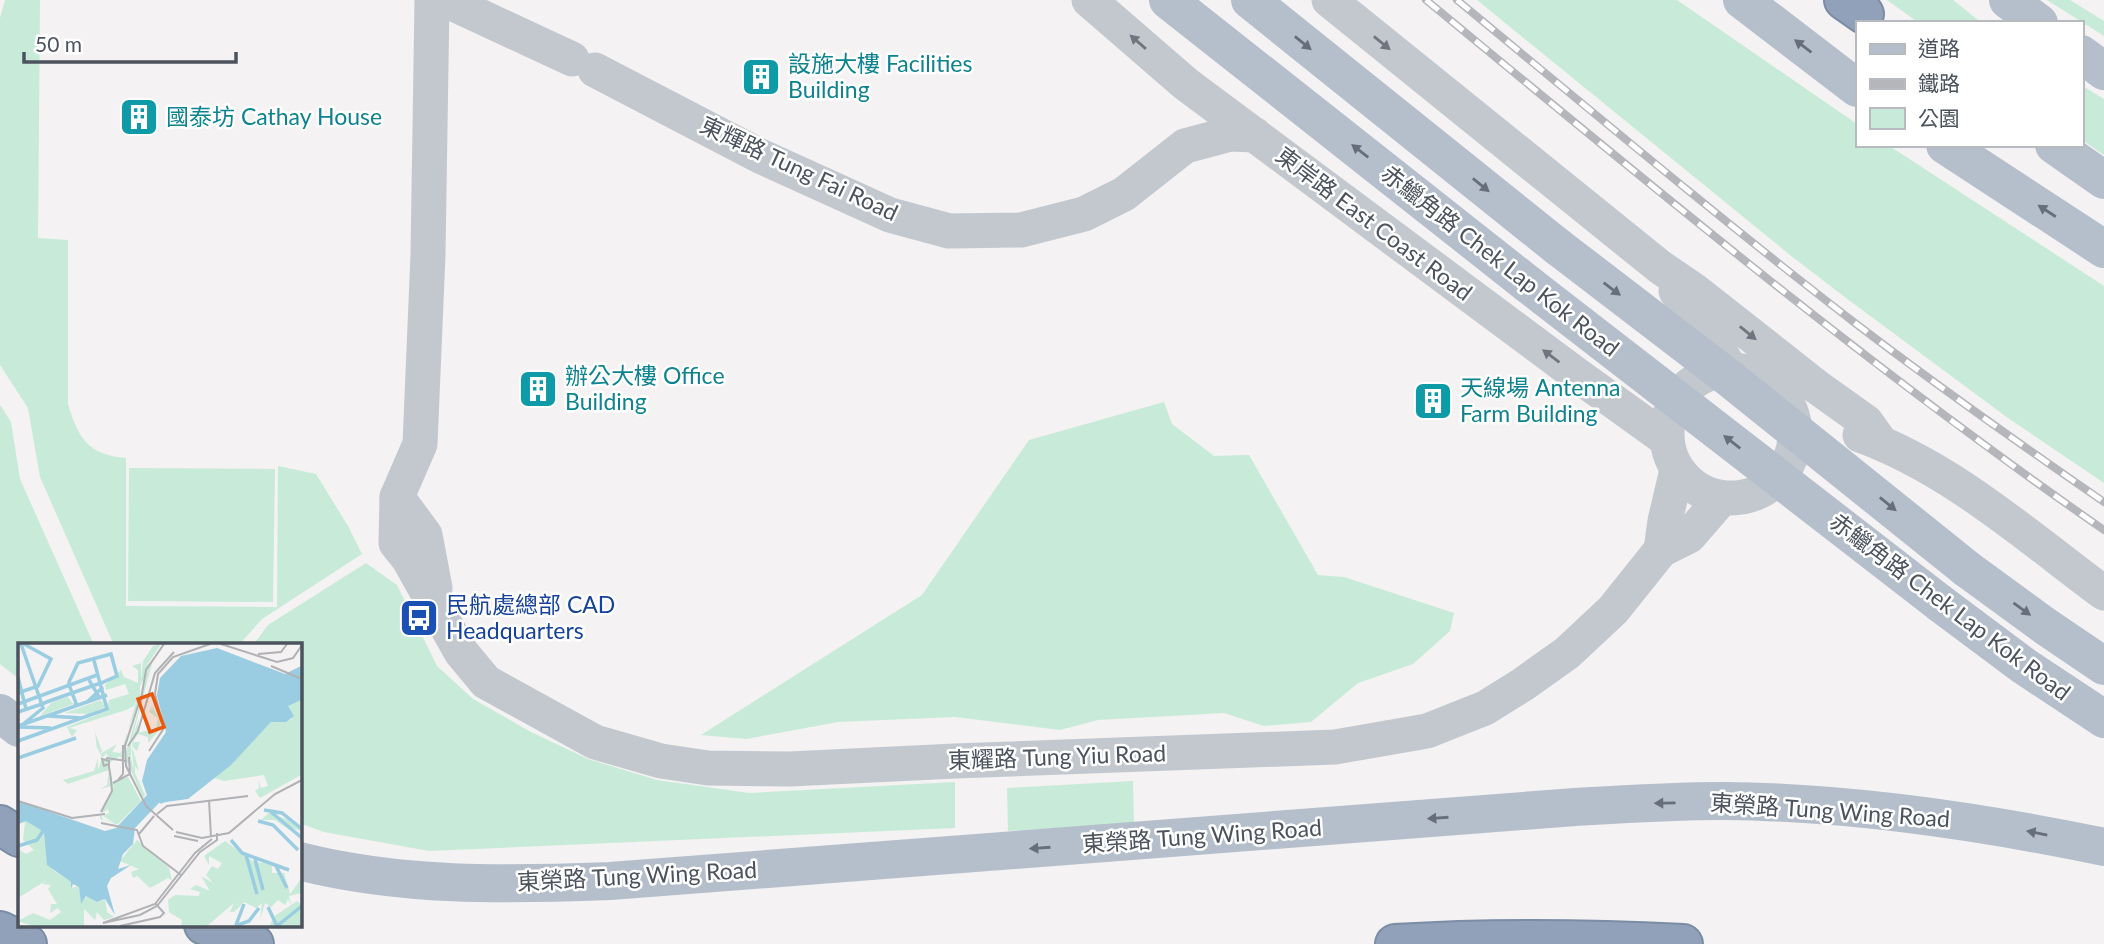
<svg xmlns="http://www.w3.org/2000/svg" width="2104" height="944" font-family="Lato,'Noto Sans TC',sans-serif">
<rect width="100%" height="100%" fill="#f4f2f2"/>
<g fill="#c7ebd8">
<path d="M5,0H40L38,238L68,240V404C78,438 88,455 126,458V606L277,607L278,466L316,474L348,526L362,554L262,619L239,645H114L40,477L28,408L0,365V18Z"/>
<polygon points="1477,0 1677,0 1857,124 1857,145 1888,145 2104,286 2104,483 2008,418 1846,298 1790,255"/>
<polygon points="1887,0 1953,0 1982,23 1919,23"/>
<polygon points="2047,0 2070,0 2104,21 2104,36"/>
<polygon points="2081,85 2104,99 2104,155 2081,139"/>
<polygon points="1164,402 1172,424 1214,456 1249,455 1318,575 1344,577 1454,613 1450,631 1413,664 1358,683 1311,722 1264,726 1224,713 1098,720 1060,730 955,717 838,722 746,739 701,735 922,595 1029,440"/>
<polygon points="0,405 11,422 20,479 94,645 19,645 19,679 0,664"/>
<polygon points="129,468 275,469 273,602 128,601"/>
<polygon points="366,563 397,585 437,666 473,699 531,732 588,759 657,780 749,793 955,782 955,828 429,851 324,832 299,823 299,645 253,645 268,625"/>
<polygon points="1133,781 1134,824 1008,831 1007,788"/>
</g>
<g fill="none" stroke-linecap="round" stroke-linejoin="round">
<g stroke="#7b8ca5" stroke-width="42">
<g id="highway">
<polyline points="1844,0 1864,14"/>
<polyline points="0,825 19,837"/>
<polyline points="204,925 254,944"/>
<polyline points="0,931 27,944"/>
<path d="M1395,944C1491,938 1587,939 1683,944"/>
</g>
</g>
<g stroke="#c2c8ce" stroke-width="35">
<polyline points="432,0 428,255 420,444 397,497 396,543 408,558 461,652 486,682 595,742 661,761 708,768 790,769 955,761 1335,747 1427,731 1485,708 1522,685 1567,653 1613,610 1661,550 1689,536 1722,498"/>
<polyline points="445,0 572,59"/>
<polyline points="1089,0 1186,84 1577,375 1666,439"/>
<polyline points="1329,0 1660,267 1695,291 1817,387 1866,422 1881,443"/>
<polyline points="595,70 760,156 890,215 949,231 1021,230 1084,214 1124,194 1185,146 1230,134 1255,135"/>
<polyline points="1676,291 1718,348 1730,369"/>
<circle cx="1731" cy="434" r="64"/>
<path d="M1860,435C1951,468 2027,536 2104,593"/>
<polyline points="397,497 425,535 435,588"/>
<polyline points="1661,550 1665,521 1677,470"/>
</g>
<g stroke="#b5bfcc" stroke-width="38">
<polyline points="1168,0 1529,285"/>
<polyline points="1250,0 1558,247"/>
<polyline points="1742,0 1857,88"/>
<polyline points="2008,0 2039,23"/>
<polyline points="2081,54 2104,71"/>
<polyline points="1945,145 2104,249"/>
<polyline points="2054,145 2104,180"/>
<polyline points="1967,569 2045,626 2104,666"/>
<polyline points="1941,604 2024,666 2104,719"/>
<polyline points="0,713 19,728"/>
<path d="M299,861C401,887 505,885 610,881L1575,807C1625,804 1674,801 1724,801C1852,802 1979,821 2104,847"/>
</g>
<use href="#highway" stroke="#90a1b9" stroke-width="38"/>
<g stroke="#b5b6bb" stroke-width="8">
<g id="rail">
<path d="M1426,0C1648,183 1868,367 2104,530"/>
<path d="M1457,0C1589,109 1720,219 1855,323C1936,385 2020,444 2104,502"/>
</g>
</g>
<use href="#rail" stroke="#fff" stroke-width="5" stroke-dasharray="16" stroke-linecap="butt"/>
<g stroke="#b5bfcc" stroke-width="38">
<polyline points="1558,247 1729,378 1967,569"/>
<polyline points="1529,285 1941,604"/>
</g>
</g>
<defs><path id="oneway-solid" d="M-6-.8H1V-3.2L6.5 0L1 3.2V.8H-6Z" transform="scale(1.75)"/></defs>
<g fill="#6f767f">
<use href="#oneway-solid" transform="translate(1138 42) rotate(-139)"/>
<use href="#oneway-solid" transform="translate(1382 43) rotate(39)"/>
<use href="#oneway-solid" transform="translate(1748 333) rotate(39)"/>
<use href="#oneway-solid" transform="translate(1551 356) rotate(-143)"/>
</g>
<g fill="#666e79">
<use href="#oneway-solid" transform="translate(1303 43) rotate(39)"/>
<use href="#oneway-solid" transform="translate(1803 46) rotate(-143)"/>
<use href="#oneway-solid" transform="translate(1360 151) rotate(-142)"/>
<use href="#oneway-solid" transform="translate(1481 185) rotate(39)"/>
<use href="#oneway-solid" transform="translate(2047 211) rotate(-147)"/>
<use href="#oneway-solid" transform="translate(1612 289) rotate(37)"/>
<use href="#oneway-solid" transform="translate(1732 442) rotate(-142)"/>
<use href="#oneway-solid" transform="translate(1888 504) rotate(39)"/>
<use href="#oneway-solid" transform="translate(2022 609) rotate(36)"/>
<use href="#oneway-solid" transform="translate(1665 803) rotate(179)"/>
<use href="#oneway-solid" transform="translate(1438 818) rotate(176)"/>
<use href="#oneway-solid" transform="translate(2037 833) rotate(-169)"/>
<use href="#oneway-solid" transform="translate(1040 848) rotate(176)"/>
</g>
<defs>
<g id="building-square" transform="scale(2.0125)"><rect x="-9" y="-9" width="18" height="18" rx="4" fill="#0f9aa8" stroke="#fff"/><path d="M-4-6H4V6H1V3H-1V6H-4ZM-2.5-4.3h1.7v1.8h-1.7ZM.8-4.3h1.7v1.8H.8ZM-2.5-1h1.7V.8h-1.7ZM.8-1h1.7V.8H.8Z" fill="#fff"/></g>
<g id="bus-square" transform="scale(2.0125)"><rect x="-9" y="-9" width="18" height="18" rx="4" fill="#1a4fb4" stroke="#fff"/><path d="M-5-6H5V4H4V6H2V4H-2V6H-4V4H-5ZM-3.5-4V0h7V-4ZM-3.5 1.2v1.5H-2V1.2ZM2 1.2v1.5H3.5V1.2Z" fill="#fff"/></g>
</defs>
<g fill-rule="evenodd">
<use href="#building-square" x="761" y="77"/>
<use href="#building-square" x="139" y="117"/>
<use href="#building-square" x="538" y="389"/>
<use href="#building-square" x="1433" y="401"/>
<use href="#bus-square" x="419" y="618"/>
</g>
<g text-anchor="middle" stroke-width="5" stroke-linejoin="round" paint-order="stroke">
<g font-size="23" fill="#0d838f" stroke="#fff" text-anchor="start">
<text x="788" y="72">設施大樓 Facilities<tspan x="788" dy="26">Building</tspan></text>
<text x="166" y="125">國泰坊 Cathay House</text>
<text x="565" y="384">辦公大樓 Office<tspan x="565" dy="26">Building</tspan></text>
<text x="1460" y="396">天線場 Antenna<tspan x="1460" dy="26">Farm Building</tspan></text>
</g>
<g font-size="23" fill="#4c535d" stroke="#fff">
<text transform="translate(799 169) rotate(25)" y="8">東輝路 Tung Fai Road</text>
<text transform="translate(1374 224) rotate(37)" y="8">東岸路 East Coast Road</text>
<text transform="translate(1500 261) rotate(38)" y="8">赤鱲角路 Chek Lap Kok Road</text>
<text transform="translate(1950 607) rotate(37)" y="8">赤鱲角路 Chek Lap Kok Road</text>
<text transform="translate(1057 757) rotate(-2)" y="8">東耀路 Tung Yiu Road</text>
<text transform="translate(1830 811) rotate(4)" y="8">東榮路 Tung Wing Road</text>
<text transform="translate(1202 836) rotate(-4)" y="8">東榮路 Tung Wing Road</text>
<text transform="translate(637 876) rotate(-3)" y="8">東榮路 Tung Wing Road</text>
</g>
<g font-size="23" fill="#164399" stroke="#fff" text-anchor="start">
<text x="446" y="613">民航處總部 CAD<tspan x="446" dy="26">Headquarters</tspan></text>
</g>
</g>
<g transform="translate(18 643)">
<rect width="284" height="284" fill="#f4f2f2"/>
<path d="M143,1L128,23L135,17L113,99V116L116,128L114,110L115,92L121,76L119,90L138,86L140,75L131,69L134,63L142,78V86L130,100V94L120,91L115,99H122L119,108L114,103L121,128L117,123V130L127,152L125,155L110,121V125L108,109L123,58L128,31L122,43V56L109,89L106,121L102,113L87,123H91L92,128L93,137L90,140L110,134L123,158L100,181H98L84,177L82,176V173L83,172L85,177L96,180L85,173L91,170L90,166L83,171L96,142L82,146L89,142L91,127L50,141L45,137L76,128L80,115V127L84,115L90,116L89,110L84,115L80,106L82,104L79,106L77,89L84,108L82,111L99,101L94,109L103,110L121,49L116,63L108,67L51,85L59,87L54,94L49,84L88,68L91,57L111,51L107,41L88,47L87,42L103,27L106,34L120,40V27L114,23L123,20V37L125,18L135,3ZM50,54L55,61L22,73L34,59ZM83,57L87,64L71,71L47,70ZM283,57V132L242,155L237,148L241,145L240,137L243,145L250,143L246,132L206,138L193,134L210,124L253,79L275,76L262,70L275,58ZM251,170L274,178L283,188L273,185L282,194L257,177H243ZM8,176L27,182L35,227L53,239V245L61,243L63,260L69,253L79,259L87,257L83,254L86,250L89,269L96,274L86,277L79,269L77,277L66,266V283H15L0,278L15,270L32,277L43,269L40,265L32,270L33,261H39L30,246L33,242L24,241L29,237L0,255V206L8,211L16,207L5,197L7,179L0,181ZM119,197L151,225L154,238L150,235L132,245L119,233L115,235L113,229L121,226L102,218ZM207,198L236,219L254,221V230H266L272,251L283,236V250L271,253L273,262L270,256L267,262L260,257L253,264L247,260L242,277L244,260L238,265L226,259L216,269H212L216,260L189,283H163L164,277L151,269L150,257L157,252L181,253L182,249L172,246L178,242L192,248L183,233L195,240L188,232L194,223L200,226L204,220L191,213V222L186,213ZM279,258L283,261V283H252L255,274Z" fill="#c7ebd8"/>
<path d="M199,5L267,31L283,23V57L270,63L276,73L268,79H253L213,122L170,156L141,160L117,185L115,201L105,211L100,226L113,222L93,235L89,243L97,272L87,256L79,259L68,253L63,261L61,244L55,241L53,246V239L29,222L26,189L8,178L0,181V158L87,188L98,185L129,152L124,138L129,117L148,89L139,52L142,35L163,13Z" fill="#9acde2"/>
<path fill="none" stroke="#9acde2" stroke-width="3.5" d="M3,1L25,65L4,82M0,34L8,66M71,37L80,52L78,56M0,50L20,43L33,16L6,1M68,60L85,44M0,61L79,32M0,69L21,62L34,57L54,50L77,42L83,40L99,33L93,11L60,20L51,39V41L54,50L58,60L56,64M30,73L64,75M0,83L89,52M0,84L33,85M0,98L89,66L75,14M0,115L58,95M130,162L138,150L147,151L145,158L151,155L283,39M246,167L264,170L284,186M253,169L284,195M0,170L80,198L95,197L109,188M240,178L255,182L280,207M111,182L126,166M213,197L224,210L271,227M0,203L19,197L25,188M228,212L239,251M237,216L245,247M258,223L269,245M250,264L259,283M218,282L226,261M217,283L231,278L241,265M259,283L284,263"/>
<path fill="none" stroke="#b1b2b6" stroke-width="2" d="M203,1L259,19L275,15L284,2M240,11L263,9L269,1M253,23L284,36M121,60L107,103L108,123L128,163L155,187M122,62L128,27L146,1M110,103L120,88L137,30L156,9M131,108L146,85L137,51L140,31L155,14L192,1M88,115L109,118M91,121L86,123L84,116L91,118V124L93,136V137M100,137L105,131V102M95,140L112,131L111,114M191,157L193,194M0,158L54,175L87,171M83,169L94,148L93,137M139,171L149,163L230,153M83,180L119,187L125,203L163,232M158,189L184,195L211,190L257,151L284,137M121,191L136,173M156,193L180,198M194,196L177,210L137,261L85,280L122,272L139,263L182,209L199,197V190M102,283L142,274L146,270L138,261"/>
<path fill="#e8590c" fill-opacity="0.15" stroke="#e8590c" stroke-width="3.5" d="M134,51L146,84L132,89L120,56Z"/>
<rect width="284" height="284" fill="none" stroke="#4c535d" stroke-width="3.5"/>
</g>
<rect x="1856" y="21" width="228" height="126" fill="#ffffff" stroke="#b7babe" stroke-width="2"/>
<rect x="1870" y="44" width="35" height="10" fill="#b5bfcc" stroke="#b7babe" stroke-width="2"/>
<text x="1918" y="56" font-size="21" fill="#4c535d">道路</text>
<rect x="1870" y="79" width="35" height="10" fill="#b5b6bb" stroke="#b7babe" stroke-width="2"/>
<text x="1918" y="91" font-size="21" fill="#4c535d">鐵路</text>
<rect x="1870" y="108" width="35" height="21" fill="#c7ebd8" stroke="#b7babe" stroke-width="2"/>
<text x="1918" y="126" font-size="21" fill="#4c535d">公園</text>
<path d="M24 52v10h212v-10" fill="none" stroke="#4c535d" stroke-width="3.5"/>
<text x="35" y="52" font-size="21" fill="#4c535d" stroke="#ffffff" stroke-width="5" paint-order="stroke">50 m</text>
</svg>
